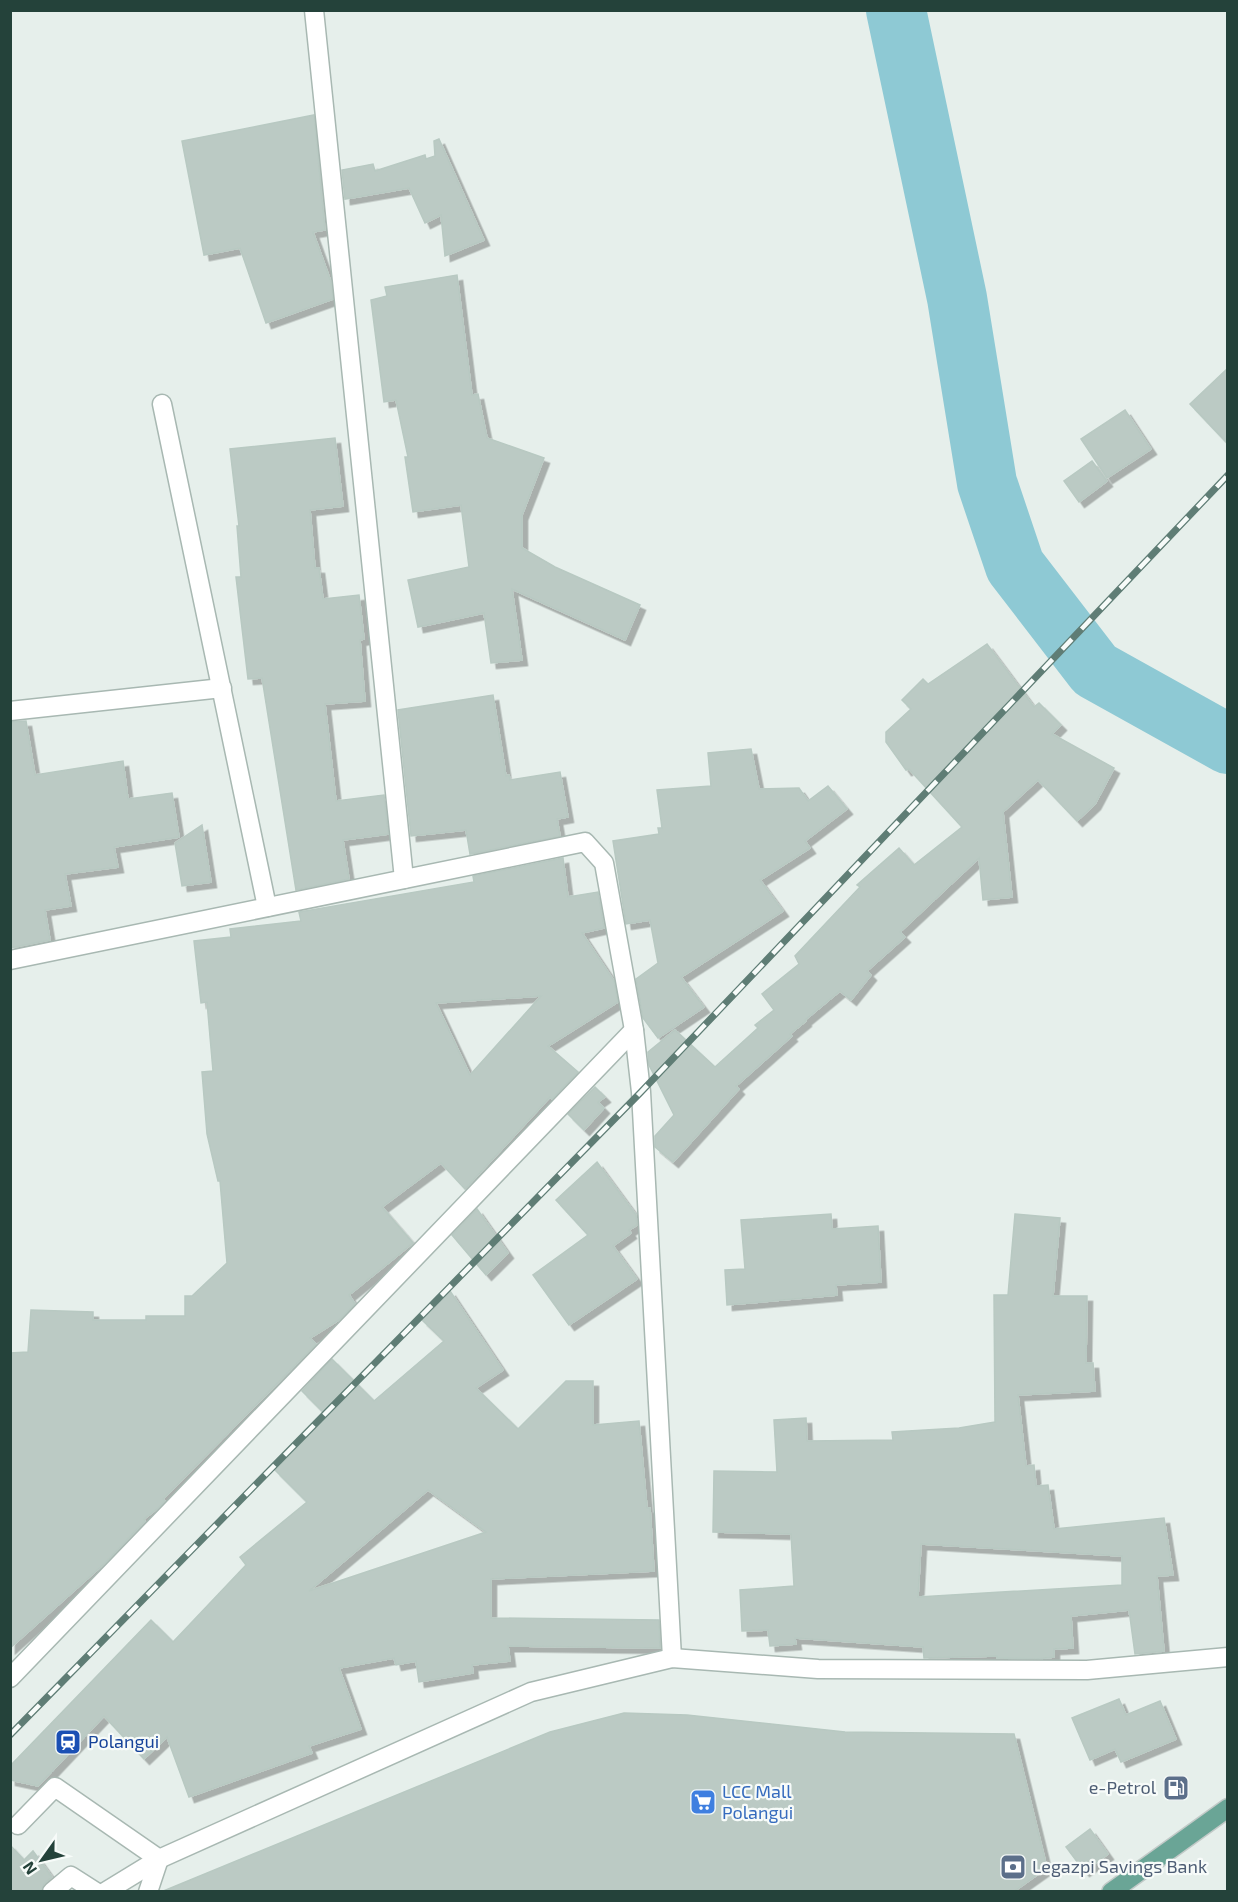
<svg xmlns="http://www.w3.org/2000/svg" width="1238" height="1902" font-family="'Exo 2',sans-serif">
<defs>
<filter id="shadow"><feDropShadow dx="5.5" dy="5.5" stdDeviation="0" flood-color="#0004"/></filter>
</defs>
<rect width="100%" height="100%" fill="#e6efeb"/>
<g fill="none" stroke-linecap="round" stroke-linejoin="round">
<polyline stroke="#8ec9d4" stroke-width="60" points="896,10 957,298 987,483 1015,566 1095,670 1228,744"/>
</g>
<g fill="#bbcac4" stroke="#b8c9c2" stroke-width="1.5" fill-rule="evenodd" filter="url(#shadow)">
<polygon points="314,115 325,230 313,232 331,282 333,299 266,323 240,248 204,255 182,141"/>
<polygon points="439,139 484,240 445,256 441,215 425,223 409,188 345,199 342,170 373,164 375,171 425,155 426,159 435,156 434,141"/>
<polygon points="457,275 472,395 478,394 487,438 544,458 522,515 522,548 555,567 640,605 625,640 512,589 522,660 491,663 484,613 418,627 408,580 469,567 461,505 413,512 405,457 408,457 396,400 384,402 371,300 387,296 385,287"/>
<polygon points="1227,369 1227,443 1190,404"/>
<polygon points="1125,410 1151,449 1107,478 1081,439"/>
<polygon points="335,438 343,506 310,510 315,568 319,568 323,599 359,595 364,639 360,640 365,701 325,704 336,801 384,795 388,834 343,840 349,879 296,890 262,678 248,679 236,577 241,577 237,526 239,526 230,449"/>
<polygon points="1092,461 1107,481 1079,502 1064,481"/>
<polygon points="987,644 1034,707 1039,703 1061,725 1052,734 1114,768 1095,804 1077,821 1038,780 1003,812 1012,897 983,900 979,858 900,932 905,937 867,971 871,975 851,1000 840,991 805,1020 806,1021 790,1034 792,1036 736,1086 739,1089 673,1162 655,1147 655,1136 674,1115 649,1065 648,1052 675,1030 715,1067 758,1028 755,1025 774,1010 762,994 799,964 795,956 860,887 857,885 899,848 914,865 962,827 909,769 906,770 886,742 886,732 911,709 902,700 923,679 928,684"/>
<polygon points="493,695 506,776 509,775 510,780 560,772 568,817 557,819 560,836 470,854 466,830 411,836 398,710"/>
<polygon points="26,721 35,775 123,761 128,799 172,793 179,837 114,847 118,867 65,874 71,906 45,910 50,940 10,948 10,722"/>
<polygon points="751,749 759,789 799,788 808,801 828,786 847,809 805,841 810,848 760,880 783,911 681,977 704,1007 658,1038 643,1018 636,979 658,963 650,920 626,924 613,841 659,834 658,828 662,828 657,790 711,786 708,753"/>
<polygon points="202,825 211,882 182,886 175,843"/>
<path d="M563,858L568,897L598,892L604,928L582,933L614,981L618,1002L548,1046L578,1072L552,1099L550,1097L465,1189L441,1163L382,1207L413,1243L349,1295L355,1304L339,1320L310,1338L316,1344L163,1499L165,1501L157,1509L144,1519L145,1521L105,1563L10,1648V1353L28,1352L31,1310L93,1312V1320H146V1316H185V1296H192L227,1263L220,1181H218L207,1134L202,1072L213,1071L207,1002L201,1003L194,941L231,937L230,929L301,921L299,912L474,882L473,876ZM541,996L470,1075L436,1003Z"/>
<polygon points="595,1087 605,1097 598,1102 604,1108 584,1130 568,1114"/>
<polygon points="597,1162 636,1215 637,1225 629,1230 631,1233 613,1246 637,1279 569,1325 533,1275 588,1235 556,1200"/>
<polygon points="477,1209 508,1253 486,1275 452,1235"/>
<polygon points="831,1214 832,1229 878,1226 881,1282 836,1285 837,1295 727,1305 725,1270 745,1269 741,1220"/>
<path d="M1015,1214L1060,1218L1053,1296H1087L1086,1363H1093L1095,1391L1018,1395L1026,1466L1034,1465L1036,1486L1048,1485L1054,1529L1164,1518L1173,1575L1157,1576L1164,1651L1135,1654L1129,1610L1071,1616L1073,1648L1054,1649V1657L1037,1659L997,1658V1656L924,1658L923,1647L795,1638L796,1644L770,1646L768,1630L742,1631L740,1590L794,1586L791,1534L713,1532L714,1471L777,1472L774,1420L806,1418L807,1441L893,1440L892,1432L959,1428L995,1422L994,1295H1008ZM921,1544L1122,1556V1585L918,1597Z"/>
<path d="M450,1291L503,1370L476,1388L518,1429L566,1381H593V1425L639,1421L647,1508H650L654,1571L491,1579V1618L659,1620L660,1648L508,1646L510,1661L472,1665L473,1673L419,1682L416,1661L396,1665L394,1658L339,1668L361,1729L309,1746L312,1753L189,1797L167,1737L144,1759L104,1716L38,1786L10,1780V1766L151,1620L173,1642L246,1565L240,1557L307,1502L275,1470L327,1416L302,1391L332,1359L374,1401L444,1341L422,1320ZM428,1490L486,1532L309,1591Z"/>
<polygon points="1119,1699 1126,1715 1160,1701 1176,1739 1121,1762 1115,1749 1090,1760 1072,1718"/>
<polygon points="624,1713 687,1715 845,1732 1014,1734 1047,1868 1013,1892 161,1892 550,1732"/>
<polygon points="1090,1829 1108,1854 1084,1871 1066,1847"/>
<polygon points="10,1845 24,1860 33,1851 52,1877 44,1884 41,1892 10,1892"/>
</g>
<g fill="none" stroke-linecap="round" stroke-linejoin="round">
<g stroke="#a8b8b2" stroke-width="21">
<g id="minor">
<polyline points="314,10 404,879"/>
<polyline points="162,404 267,907"/>
<polyline points="10,711 222,688"/>
<polyline points="10,960 585,842 604,863 634,1030 641,1092 672,1658"/>
<polyline points="10,1678 634,1030"/>
<polyline points="18,1825 55,1787 159,1859 148,1892"/>
<polyline points="52,1892 71,1876 96,1892"/>
<polyline points="105,1892 159,1859 531,1692 672,1658 818,1669 1087,1670 1228,1657"/>
</g>
</g>
<g stroke="#c2cac8" stroke-width="21">
<polyline id="major" points="1111,1892 1228,1808"/>
</g>
<use href="#minor" stroke="#fff" stroke-width="18"/>
<use href="#major" stroke="#6aa596" stroke-width="18"/>
<g stroke="#5f7d75" stroke-width="7">
<polyline id="rail" points="10,1735 641,1092 1228,475"/>
</g>
<use href="#rail" stroke="#f7fbf9" stroke-width="4.5" stroke-dasharray="14" stroke-linecap="butt"/>
</g>
<defs>
<g id="station-square" transform="scale(1.35)"><rect x="-9" y="-9" width="18" height="18" rx="4" fill="#1a4fb4" stroke="#f7fbf9"/><path d="M-3-6H3Q5-6 5-4V2Q5 4 3 4L4.5 6H3L1.5 4h-3L-3 6H-4.5L-3 4Q-5 4-5 2V-4Q-5-6-3-6ZM-3.5-4v3h7v-3ZM-3.5 1v1.5H-2V1ZM2 1v1.5H3.5V1Z" fill="#fff"/></g>
<g id="fuel-square" transform="scale(1.35)"><rect x="-9" y="-9" width="18" height="18" rx="4" fill="#5c6f8a" stroke="#f7fbf9"/><path d="M-5.5-6h7V0h2V4h1.3V-2.5L3-4.5l.8-.8L6-3V5H2.5V1h-1V6h-7ZM-4.2-4.7v3.2H.2V-4.7Z" fill="#fff"/></g>
<g id="supermarket-square" transform="scale(1.35)"><rect x="-9" y="-9" width="18" height="18" rx="4" fill="#3f7fe0" stroke="#f7fbf9"/><path d="M-6-5.5h2.5l.6 2H6L4.5 2H-2.5L-4.4-4H-6ZM-1.5 3.2a1.3 1.3 0 1 0 .1 0ZM3 3.2a1.3 1.3 0 1 0 .1 0Z" fill="#fff"/></g>
<g id="bank-square" transform="scale(1.35)"><rect x="-9" y="-9" width="18" height="18" rx="4" fill="#5c6f8a" stroke="#f7fbf9"/><path d="M-6-4H6V4H-6ZM0-2.3a2.3 2.3 0 1 0 0 4.6a2.3 2.3 0 1 0 0-4.6Z" fill="#fff"/></g>
</defs>
<g fill-rule="evenodd">
<use href="#station-square" x="68" y="1742"/>
<use href="#fuel-square" x="1176" y="1788"/>
<use href="#supermarket-square" x="703" y="1802"/>
<use href="#bank-square" x="1013" y="1867"/>
</g>
<g text-anchor="middle" stroke-width="4.5" stroke-linejoin="round" paint-order="stroke">
<g font-size="18" fill="#164399" stroke="#f7fbf9" text-anchor="start">
<text x="88" y="1748">Polangui</text>
</g>
<g font-size="18" fill="#4e5e75" stroke="#f7fbf9" text-anchor="end">
<text x="1156" y="1794">e-Petrol</text>
<text x="1032" y="1873" text-anchor="start">Legazpi Savings Bank</text>
</g>
<g font-size="18" fill="#366cbe" stroke="#f7fbf9" text-anchor="start">
<text x="722" y="1798">LCC Mall<tspan x="722" dy="21">Polangui</tspan></text>
</g>
</g>
<rect width="1238" height="1902" fill="none" stroke="#24423a" stroke-width="24"/>
<g transform="translate(42 1860) rotate(236)" stroke="#f7fbf9" stroke-width="4.5" paint-order="stroke">
<path d="M0-4.5L10 22L0 15L-10 22Z" fill="#24423a"/>
<text y="-9" font-size="16" font-weight="bold" text-anchor="middle" fill="#24423a">N</text>
</g>
</svg>
